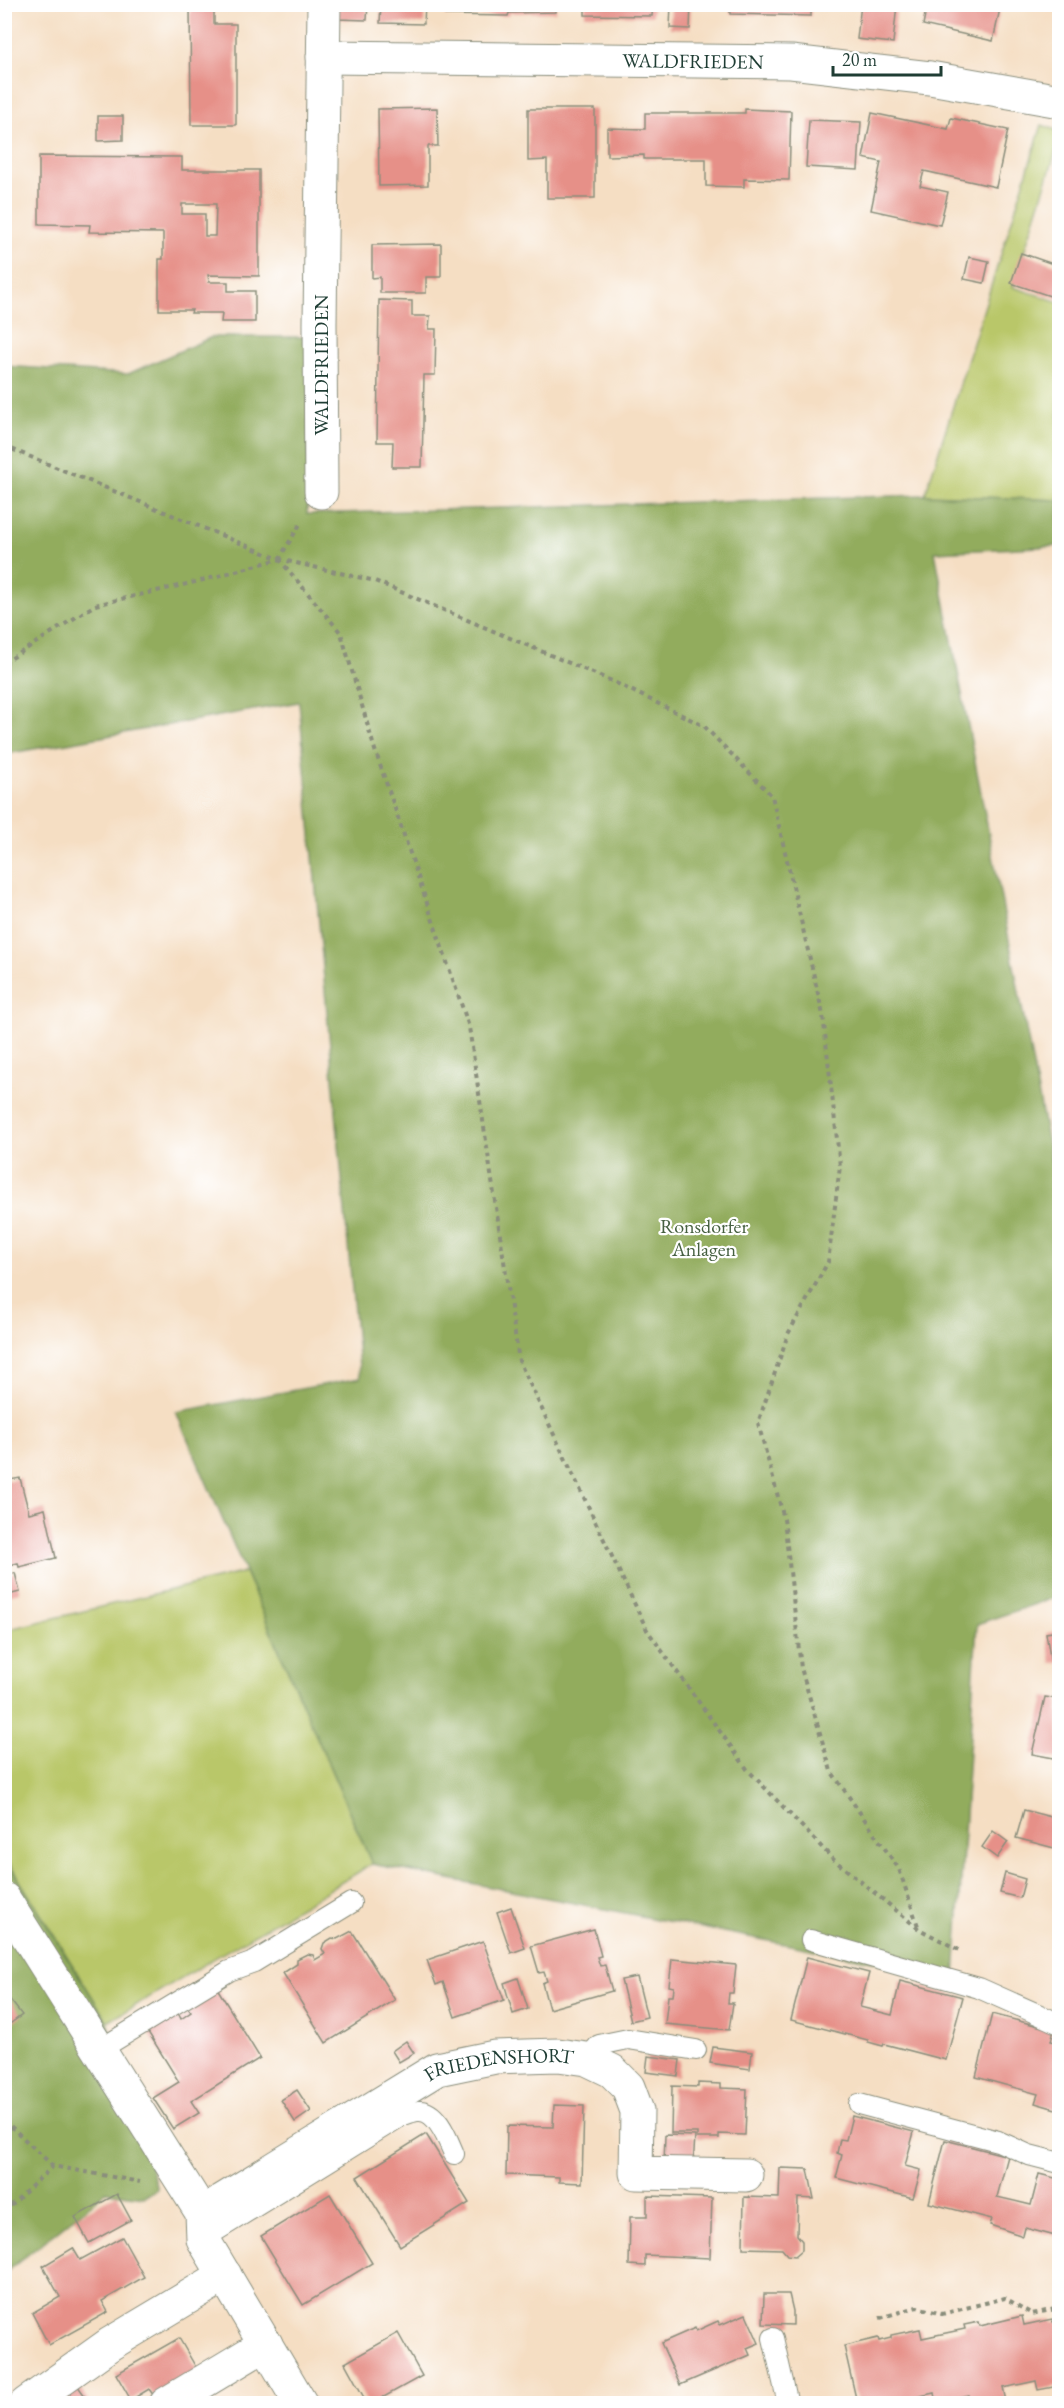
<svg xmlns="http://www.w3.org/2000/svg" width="1064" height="2408" font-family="'EB Garamond',serif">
<rect width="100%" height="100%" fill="#fff"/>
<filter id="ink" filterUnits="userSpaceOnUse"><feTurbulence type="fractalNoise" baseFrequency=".0167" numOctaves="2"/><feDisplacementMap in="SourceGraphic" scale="12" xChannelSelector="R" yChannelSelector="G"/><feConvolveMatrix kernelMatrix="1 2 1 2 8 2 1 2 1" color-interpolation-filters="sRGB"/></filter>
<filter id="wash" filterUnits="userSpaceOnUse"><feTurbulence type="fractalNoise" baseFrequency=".008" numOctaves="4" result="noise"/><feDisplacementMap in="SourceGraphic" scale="24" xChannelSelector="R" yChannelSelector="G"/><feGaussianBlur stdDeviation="1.35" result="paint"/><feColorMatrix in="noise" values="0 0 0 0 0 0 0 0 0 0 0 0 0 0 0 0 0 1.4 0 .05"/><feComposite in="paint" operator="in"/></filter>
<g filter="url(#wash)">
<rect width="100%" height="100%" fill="#f5dec3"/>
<g fill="#b9c769" stroke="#6c824e" stroke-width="1.5">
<polygon points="1042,125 1059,131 1059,142 1013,287 1059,302 1059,500 925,495"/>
<polygon points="245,1572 372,1864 108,2022 5,1857 5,1630"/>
</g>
<g fill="#92ac5d" stroke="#587448" stroke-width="1.5">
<polygon points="212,337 310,337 307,514 925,495 1059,500 1059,546 935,552 1060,1207 1059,1596 977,1624 955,1977 372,1864 176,1412 360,1378 299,702 5,754 4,366 128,374"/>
<polygon points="4,1857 108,2022 157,2189 144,2197 106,2192 5,2273"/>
</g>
<g id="blocks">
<g fill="#e69088" fill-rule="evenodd">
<polygon points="190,4 214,4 214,24 236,24 236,125 191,125"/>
<polygon points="338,4 368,4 367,20 337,19"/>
<polygon points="381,4 425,4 424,24 380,23"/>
<polygon points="446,4 556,4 556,12 509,13 508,16 445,15"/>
<polygon points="585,4 653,4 652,16 585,15"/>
<polygon points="671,4 691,4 690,29 670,28"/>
<polygon points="730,4 811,4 811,16 730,14"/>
<polygon points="861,4 897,4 893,43 857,39"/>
<polygon points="927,4 1001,4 993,41 923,25"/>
<polygon points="437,108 438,146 428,146 428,185 379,186 378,109"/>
<polygon points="528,109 595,109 595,198 547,198 547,160 528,161"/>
<polygon points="745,109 791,111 789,180 744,179 744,187 706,186 706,159 644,159 644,155 607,156 607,128 645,129 645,113 745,113"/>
<polygon points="872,113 948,129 951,118 1008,130 996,187 924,171 920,186 948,192 940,225 871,210 881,162 863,158"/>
<polygon points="98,116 123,116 123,140 98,141"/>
<polygon points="809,120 861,122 858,170 806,167"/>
<path d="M39,156L182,157V170H259V276L208,275L209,282H228V291H255V322H221L222,313H191L192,310H159V259H163V233L89,232L90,225L39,224ZM182,204H216L215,236H205V214H182Z"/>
<polygon points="441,244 441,277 426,277 426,293 380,293 380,277 372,278 372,245"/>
<polygon points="1021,253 1059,266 1059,299 1011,283"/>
<polygon points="969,257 989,261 984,283 964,279"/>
<polygon points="379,300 412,301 412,316 430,316 429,329 436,329 435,375 424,375 422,467 392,467 393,442 377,442"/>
<polygon points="20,1478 29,1513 45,1509 56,1558 19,1567 18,1563 6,1566 8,1575 15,1573 20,1592 4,1596 4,1481"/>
<polygon points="1059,1631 1059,1662 1051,1663 1046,1633"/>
<polygon points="1045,1697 1059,1699 1059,1759 1032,1754"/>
<polygon points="1024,1810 1059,1819 1058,1849 1016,1838"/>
<polygon points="993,1831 1008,1842 997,1858 982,1847"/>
<polygon points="1005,1873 1025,1879 1020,1898 1000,1893"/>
<polygon points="511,1907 525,1948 511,1953 497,1912"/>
<polygon points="594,1929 601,1956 597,1957 600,1966 605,1965 612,1991 549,2009 542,1983 547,1981 544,1972 539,1973 531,1946"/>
<polygon points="352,1931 395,2000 326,2043 283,1973 297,1964 297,1959 307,1954 313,1955 315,1960 325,1954 322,1949 324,1943 332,1938 337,1939"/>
<polygon points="483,1941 504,2000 455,2017 443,1982 436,1985 427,1960"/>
<polygon points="807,1957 869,1973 860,2007 892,2015 900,1981 963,1997 946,2060 884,2044 883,2046 868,2042 868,2040 791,2020"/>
<polygon points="672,1959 736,1965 733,1993 729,1993 728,2003 733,2003 729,2030 665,2024 668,1996 673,1996 674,1987 669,1986"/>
<polygon points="637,1977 647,2017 631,2021 621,1980"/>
<polygon points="518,1978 528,2009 513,2014 504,1983"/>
<polygon points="217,1988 260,2058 191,2101 199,2113 173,2129 153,2098 179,2082 148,2032 178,2013 181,2019 191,2012 187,2007"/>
<polygon points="4,1992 22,2015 4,2028"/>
<polygon points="992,2014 1054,2030 1051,2041 1059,2043 1059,2110 1035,2103 1038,2094 976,2077"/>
<polygon points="406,2041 414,2053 399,2062 392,2051"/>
<polygon points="713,2047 752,2052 750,2069 710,2063"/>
<polygon points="648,2056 680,2060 678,2076 646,2072"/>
<polygon points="698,2083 721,2084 721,2088 747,2089 745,2135 719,2134 719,2138 697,2138 697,2133 671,2133 672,2086 698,2087"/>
<polygon points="297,2090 311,2111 295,2122 281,2100"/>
<polygon points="554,2105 584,2106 582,2183 559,2182 559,2177 506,2175 507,2126 553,2127"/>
<polygon points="852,2116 914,2132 905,2166 921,2170 913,2198 836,2178 842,2155 837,2153 840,2139 846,2140"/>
<polygon points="426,2134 469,2203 400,2246 357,2177"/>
<polygon points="665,2135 695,2136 693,2166 664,2164"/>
<polygon points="945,2140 1008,2156 997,2197 1031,2205 1039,2174 1059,2179 1059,2237 1025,2228 1023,2236 990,2225 992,2219 929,2203"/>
<polygon points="780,2168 808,2169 814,2199 798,2198 797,2235 802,2241 802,2250 795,2256 787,2255 782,2249 743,2248 744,2197 779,2198"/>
<polygon points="117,2194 131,2220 89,2243 75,2217"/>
<polygon points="330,2194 372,2263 303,2305 261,2236"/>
<polygon points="647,2196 712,2198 710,2258 645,2255 645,2266 629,2265 630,2217 647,2217"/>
<polygon points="122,2237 144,2277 102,2301 108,2312 49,2345 32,2313 60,2297 43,2266 73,2248 80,2260"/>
<polygon points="764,2294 789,2294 793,2311 793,2325 763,2324"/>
<polygon points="746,2314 759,2343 747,2348 750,2355 680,2385 661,2343 695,2328 696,2331 718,2321 720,2325"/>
<polygon points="1022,2316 1024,2325 1052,2319 1053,2322 1059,2321 1059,2386 1038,2390 1036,2381 1003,2388 1006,2401 995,2403 971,2403 969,2396 936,2403 934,2393 907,2399 909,2403 857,2403 844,2346 878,2338 879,2341 891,2338 891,2335 920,2329 922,2338 965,2329 964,2325 979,2322 980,2326"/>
<polygon points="398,2333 422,2376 373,2403 367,2403 345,2363"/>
<polygon points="179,2338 198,2371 154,2396 149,2389 131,2400 116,2374"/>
<polygon points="75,2382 90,2403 45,2403"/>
</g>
</g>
</g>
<g filter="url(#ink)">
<use href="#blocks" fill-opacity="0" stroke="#8a8e7c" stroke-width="1.5"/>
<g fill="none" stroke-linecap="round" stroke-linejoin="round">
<g stroke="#8a8e7c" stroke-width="22">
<g id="service">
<polyline points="811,1940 979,1988 1060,2024"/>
<polyline points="99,2050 229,1971 254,1962 351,1903"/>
<polyline points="587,2059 599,2045 628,2039 696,2050"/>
<polyline points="859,2104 998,2141 1029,2155 1060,2163"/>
<path d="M203,2239L403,2115C408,2114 413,2111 418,2111C437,2109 448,2140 454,2154"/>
<polyline points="773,2338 788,2404"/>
</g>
</g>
<g stroke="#8a8e7c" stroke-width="35">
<g id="minor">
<path id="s1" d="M323,57L791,62L930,78L1060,101"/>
<polyline points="321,492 320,324 324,4"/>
<polyline points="4,1899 202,2213 203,2239 301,2404"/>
<path id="s2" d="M202,2213L437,2069L495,2057L558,2055L587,2059L612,2071L628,2087L637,2111L636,2173L746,2175"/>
<polyline points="26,2404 110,2344 225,2275"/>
<polyline points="166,2404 266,2344"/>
</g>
</g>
<g stroke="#8a8e7c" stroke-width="4" stroke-dasharray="4.5 4.5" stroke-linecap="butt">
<polyline points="4,446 279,559 375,581 612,681 704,726 772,796 823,1015 840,1166 828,1262 788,1334 758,1423 784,1519 801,1668 831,1771 899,1869 919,1929"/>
<polyline points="279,559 341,633 374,747 469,1027 519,1361 647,1630 747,1769 833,1859 919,1929 959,1950"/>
<polyline points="4,663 95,605 200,581 279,559 302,521"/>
<polyline points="4,2120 53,2166 140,2182"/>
<polyline points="4,2212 53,2166"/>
<polyline points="880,2318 917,2307 942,2314 1005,2298 1032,2314 1060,2308"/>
</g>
<use href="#service" stroke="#fff" stroke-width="20"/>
<use href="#minor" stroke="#fff" stroke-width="33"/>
</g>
</g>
<g text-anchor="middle" stroke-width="4.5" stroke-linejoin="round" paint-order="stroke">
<g font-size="20" fill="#1f3d34" stroke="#fff">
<text dy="7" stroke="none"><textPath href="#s1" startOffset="370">WALDFRIEDEN</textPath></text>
<text transform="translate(321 365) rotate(-90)" y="7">WALDFRIEDEN</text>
<text dy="7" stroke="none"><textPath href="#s2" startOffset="338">FRIEDENSHORT</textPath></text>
</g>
<g font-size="20" fill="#466041" stroke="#fff">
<text x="704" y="1233">Ronsdorfer<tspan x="704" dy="23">Anlagen</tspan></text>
</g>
</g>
<rect width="1064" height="2408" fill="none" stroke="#fff" stroke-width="24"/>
<path d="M833 66v9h108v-9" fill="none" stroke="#1f3d34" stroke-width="3"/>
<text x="842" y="66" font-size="18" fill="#1f3d34" stroke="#ffffff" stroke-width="4.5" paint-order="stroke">20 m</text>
</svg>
